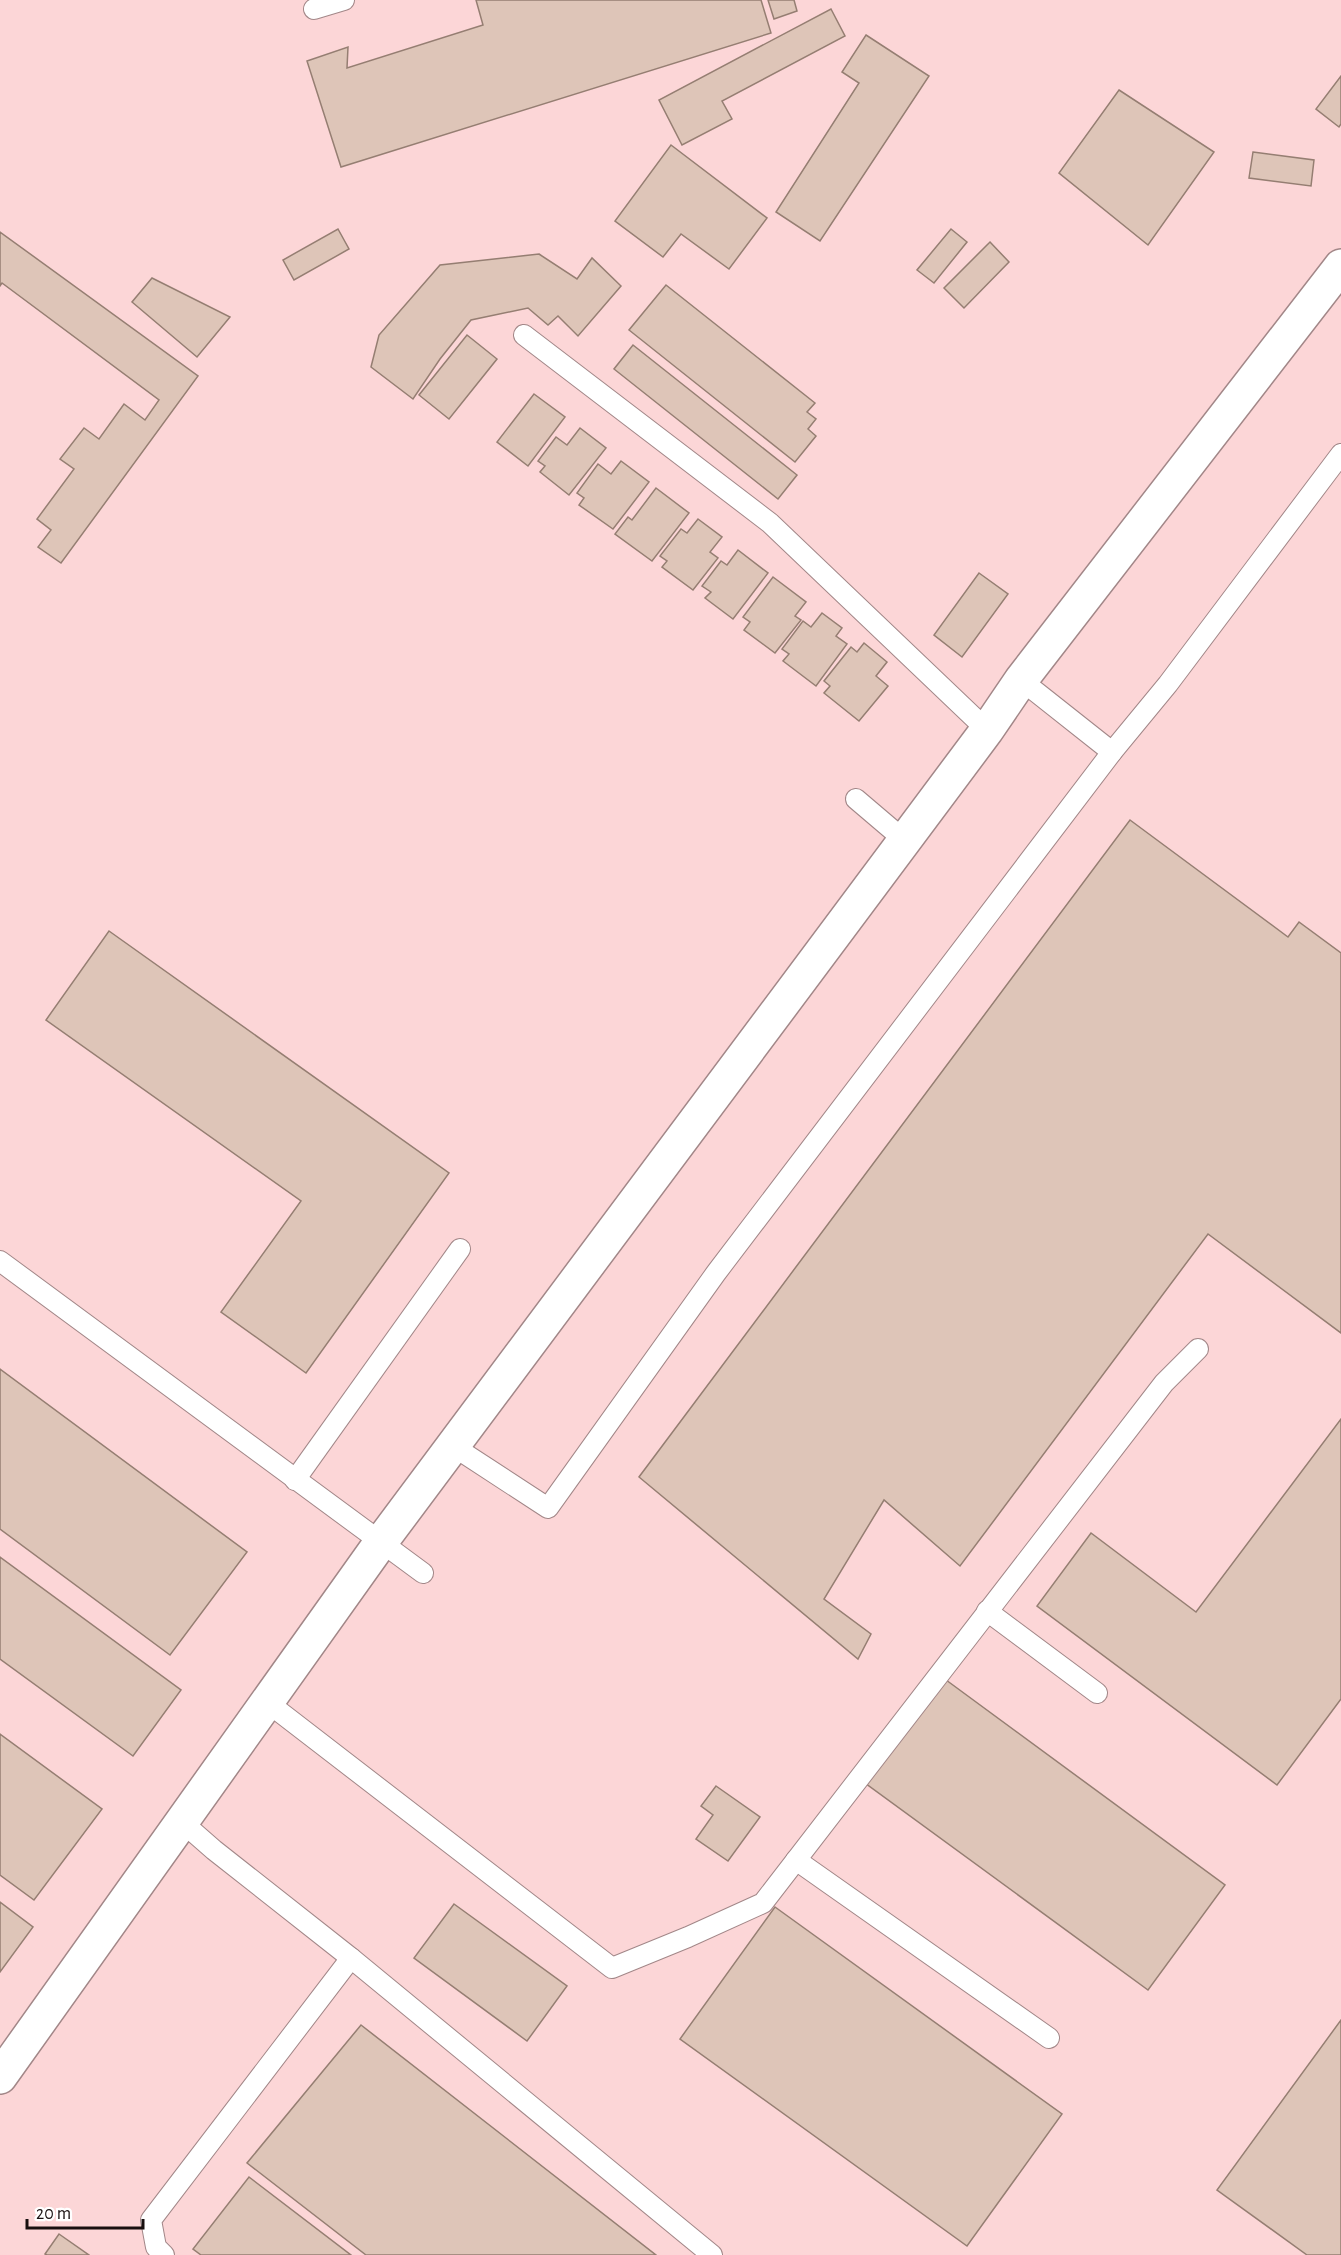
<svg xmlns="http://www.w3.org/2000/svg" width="1341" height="2255" font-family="'Alegreya Sans',sans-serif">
<rect width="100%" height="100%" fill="#ffe6e7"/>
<rect fill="#fcd6d7" x="0" y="0" width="1341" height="2255"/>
<g fill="#dec5b8" stroke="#957e72" stroke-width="1.5">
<polygon points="476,0 761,0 771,33 341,167 307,61 348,47 347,68 483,25"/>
<polygon points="768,0 794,0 797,11 774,19"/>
<polygon points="831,9 845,36 722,101 732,119 682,145 659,100"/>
<polygon points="866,35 929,76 820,241 776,212 859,83 842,72"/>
<polygon points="1341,76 1341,124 1339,127 1316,109"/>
<polygon points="1119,90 1214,152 1148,245 1059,173"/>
<polygon points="671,145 767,218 729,269 681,234 663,257 615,221"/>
<polygon points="1253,152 1314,160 1311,186 1249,178"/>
<polygon points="338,229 349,249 294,280 283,260"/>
<polygon points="951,229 967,242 934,283 917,270"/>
<polygon points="0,232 198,376 61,563 38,547 51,530 37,519 74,469 60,459 84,428 99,439 124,404 145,420 159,400 2,283 0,286"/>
<polygon points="990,242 1009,262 964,308 944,288"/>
<polygon points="539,254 577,279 592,258 621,286 578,336 558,316 548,325 528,308 471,320 440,359 413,399 371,367 379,335 440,265"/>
<polygon points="152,278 230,317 197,357 132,302"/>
<polygon points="666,285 815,403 807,412 816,419 808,429 816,436 795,462 629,330"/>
<polygon points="467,335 497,359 449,419 419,395"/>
<polygon points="633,345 797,475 778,499 614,369"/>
<polygon points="534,394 565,417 528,466 497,442"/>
<polygon points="580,428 606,448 569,495 540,472 545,466 538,461 556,437 567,445"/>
<polygon points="621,461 649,482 613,529 579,505 584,498 577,493 598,464 611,474"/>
<polygon points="656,488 689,513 652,561 615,534 628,517 632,520"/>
<polygon points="698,519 722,537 710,552 718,558 693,590 662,567 667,561 660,556 681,529 687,533"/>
<polygon points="738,550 768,573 733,619 705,598 711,592 702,586 721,561 727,565"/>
<polygon points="979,573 1008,594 962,657 934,635"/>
<polygon points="773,577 806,602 795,616 801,620 775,653 744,630 750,622 743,617"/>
<polygon points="822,613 842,628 836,636 847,644 816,686 783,661 789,654 782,649 803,621 811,627"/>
<polygon points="864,643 887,662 876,676 888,686 859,721 824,693 830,686 824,681 851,647 857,652"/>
<polygon points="1130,820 1288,937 1299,922 1341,953 1341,1333 1208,1234 960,1566 884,1500 824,1599 871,1634 858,1659 639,1477"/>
<polygon points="109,931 449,1173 306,1373 221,1312 301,1201 46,1020"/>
<polygon points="0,1369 247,1552 170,1655 0,1529"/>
<polygon points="1341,1419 1341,1699 1277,1785 1037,1606 1091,1533 1196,1612"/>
<polygon points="0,1557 181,1690 133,1756 0,1659"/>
<polygon points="942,1677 1225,1885 1148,1990 865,1783"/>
<polygon points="0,1734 102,1809 34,1900 0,1875"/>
<polygon points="716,1786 760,1817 728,1861 696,1839 713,1815 701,1806"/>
<polygon points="0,1902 33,1927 0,1972"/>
<polygon points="454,1904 567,1986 527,2041 414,1958"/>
<polygon points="775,1907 1062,2114 967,2246 680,2039"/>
<polygon points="1341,2020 1341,2255 1307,2255 1217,2190"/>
<polygon points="361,2025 656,2255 366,2255 247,2163"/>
<polygon points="249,2177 351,2255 201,2255 193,2249"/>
<polygon points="59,2234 89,2255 47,2255 45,2254"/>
</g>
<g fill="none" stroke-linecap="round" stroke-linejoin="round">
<g stroke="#a28788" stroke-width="22">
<g id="lane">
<polyline points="314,9 344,0"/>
<polyline points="524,335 770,523 987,730"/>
<polyline points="1021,680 1112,752"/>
<polyline points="856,799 903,839"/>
<polyline points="0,1261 423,1573"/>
<polyline points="453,1446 548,1508 716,1273 1112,752 1168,684 1341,454"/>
<polyline points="295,1480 460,1249"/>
<polyline points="987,1611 1097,1693"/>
<polyline points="267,1702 612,1968 688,1937 763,1903 1164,1383 1198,1349"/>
<polyline points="796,1860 1049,2038"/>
<polyline points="351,1958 712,2255"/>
<polyline points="164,2255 156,2247 151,2220 351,1958 214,1850 182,1822"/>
</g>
</g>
<g stroke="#a28788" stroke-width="36">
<polyline id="street" points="0,2077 381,1542 987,730 1021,680 1341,266"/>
</g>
<use href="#lane" stroke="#fff" stroke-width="20"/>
<use href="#street" stroke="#fff" stroke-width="33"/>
</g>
<path d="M27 2219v9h116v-9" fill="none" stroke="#180f0f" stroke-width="3"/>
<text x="36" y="2219" font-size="18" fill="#180f0f" stroke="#ffffff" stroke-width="4.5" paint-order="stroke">20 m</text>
</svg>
